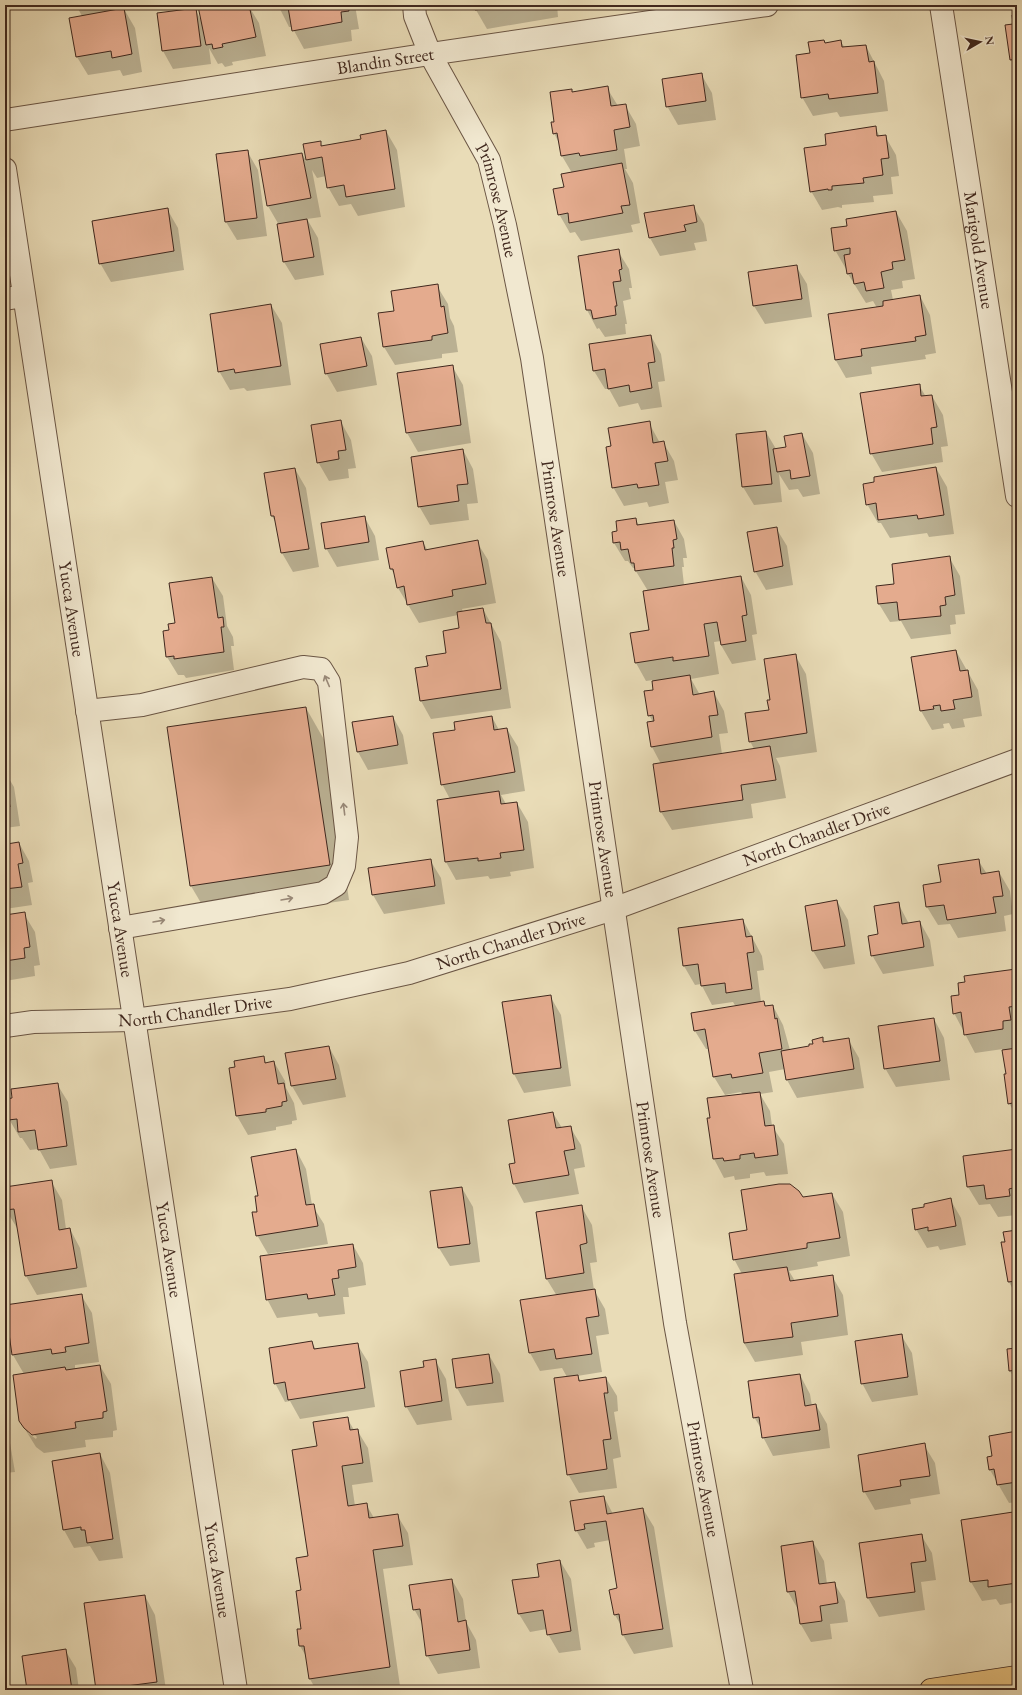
<svg xmlns="http://www.w3.org/2000/svg" width="1022" height="1695" font-family="'EB Garamond',serif">
<rect width="100%" height="100%" fill="#e9dcb7"/>
<filter id="stains"><feTurbulence type="fractalNoise" baseFrequency=".005" numOctaves="4"/><feColorMatrix values="0 0 0 0 .2 0 0 0 0 .09 0 0 0 0 .02 0 0 0 .5 -.17"/></filter>
<radialGradient id="worn" r=".72"><stop offset=".6" stop-color="#630" stop-opacity="0"/><stop offset="1" stop-color="#630" stop-opacity=".3"/></radialGradient>
<g fill="#0003" fill-rule="evenodd">
<polygon points="76,5 112,5 113,11 124,9 135,28 142,72 123,76 120,70 88,75 77,57 82,16"/>
<polygon points="211,5 229,5 231,8 248,5 259,23 266,56 232,62 233,65 225,67 222,63 218,64 209,48 211,64 173,69 163,51 195,9 202,22"/>
<polygon points="278,5 355,5 359,29 351,30 352,41 304,49 292,27 289,27"/>
<polygon points="475,5 557,5 558,17 487,29 476,10"/>
<polygon points="592,5 624,5 594,9"/>
<polygon points="1017,15 1017,71 1011,60"/>
<polygon points="824,41 826,44 841,42 845,48 866,46 884,81 888,111 840,117 837,112 813,116 802,97 811,53"/>
<polygon points="701,74 712,93 716,120 678,125 667,106"/>
<polygon points="607,88 618,106 625,105 636,124 640,146 624,149 627,169 625,169 633,183 640,223 631,225 633,232 581,241 575,232 570,233 559,214 565,188 572,173 562,156 559,143 554,133 555,122 571,90 573,93"/>
<polygon points="875,127 880,137 885,136 896,155 899,176 891,177 893,194 873,196 874,202 842,205 842,208 838,207 822,210 811,191"/>
<polygon points="386,131 397,150 405,207 358,216 351,204 339,206 328,187 326,176 317,178 312,170 321,217 307,219 318,238 324,275 295,280 284,262 279,225 268,206 302,154 307,162 304,144 320,142 323,147 363,140"/>
<polygon points="247,151 258,170 267,236 237,240 226,222"/>
<polygon points="693,206 704,224 707,241 694,243 696,250 660,256 650,238"/>
<polygon points="167,209 178,228 184,270 111,282 100,263"/>
<polygon points="896,212 907,231 915,279 902,281 903,288 891,290 893,300 920,296 930,315 936,353 925,355 926,359 871,367 872,374 846,378 835,359 877,308 873,301 866,303 848,274 847,269 846,269 835,250 848,227"/>
<polygon points="618,251 629,269 632,288 629,288 631,299 623,301 627,324 625,324 626,334 605,337 599,328 597,329 587,310 579,256"/>
<polygon points="796,266 807,284 812,317 765,324 754,306"/>
<polygon points="437,286 448,304 450,318 454,326 458,352 442,354 442,358 395,365 384,347 395,312"/>
<polygon points="271,305 282,323 291,385 247,391 244,388 230,390 219,371"/>
<polygon points="651,336 661,354 665,381 658,382 662,407 641,410 638,403 619,407 609,389 605,389 594,371 591,345"/>
<polygon points="361,338 372,356 377,385 337,392 326,373"/>
<polygon points="452,366 463,385 471,443 418,452 407,433 398,374"/>
<polygon points="919,385 926,397 932,396 943,415 948,446 941,447 943,462 882,472 871,453"/>
<polygon points="341,422 351,440 356,468 348,469 349,478 329,481 318,462"/>
<polygon points="649,423 660,443 663,442 674,461 678,480 665,482 669,503 649,507 647,502 624,506 613,487 612,447"/>
<polygon points="766,432 776,449 787,448 802,434 813,453 820,494 803,497 798,489 789,490 779,474 782,502 754,505 743,487"/>
<polygon points="463,450 473,469 478,503 467,504 469,520 430,525 419,506"/>
<polygon points="936,468 947,487 954,534 929,537 927,533 890,538 881,523 878,523 867,504"/>
<polygon points="295,469 306,488 319,567 293,572 282,553 277,525 272,516"/>
<polygon points="365,518 375,536 379,560 337,567 326,548"/>
<polygon points="635,519 639,525 674,521 684,539 687,558 683,558 684,567 682,567 684,585 741,577 751,595 757,634 752,635 756,660 732,664 721,645 721,641 714,642 719,674 691,679 700,695 714,693 724,711 728,733 719,734 722,754 754,749 750,741 770,711 771,700 795,655 806,674 817,752 776,758 780,766 786,798 751,804 753,818 672,830 661,812 654,765 661,764 652,747 648,723 653,722 649,715 654,690 653,680 646,681 636,663 650,630 648,591 634,568 633,568 628,561 625,561 614,543 619,532"/>
<polygon points="776,528 787,546 793,585 766,590 755,571"/>
<polygon points="423,542 428,551 477,542 488,560 496,603 462,609 463,612 483,609 501,642 511,708 431,719 421,701 429,667 448,654 461,629 458,615 419,623 398,588 396,577 391,569"/>
<polygon points="949,557 960,576 965,614 955,615 956,624 950,625 951,634 911,639 901,621 890,622 879,604 895,585"/>
<polygon points="212,578 223,596 227,626 233,637 234,646 231,646 234,670 186,678 184,675 178,675 167,657 170,631"/>
<polygon points="956,651 978,690 982,716 963,719 965,727 952,729 949,723 943,724 944,728 932,730 921,711 912,658"/>
<polygon points="306,708 326,743 349,900 211,920 191,886"/>
<polygon points="393,717 403,735 408,764 368,770 358,752"/>
<polygon points="492,717 499,730 507,729 518,747 525,791 501,795 506,804 517,803 528,822 534,868 510,872 511,876 490,879 488,876 456,880 446,862 450,799 442,784 456,731"/>
<polygon points="5,772 14,787 20,826 5,828"/>
<polygon points="5,841 8,844 19,843 29,861 33,882 28,883 32,905 5,909"/>
<polygon points="430,860 441,878 445,904 384,914 373,895 369,869"/>
<polygon points="978,860 987,874 999,872 1010,891 1013,914 1004,916 1006,931 958,938 950,924 938,925 927,907 942,883"/>
<polygon points="837,901 848,920 855,964 824,969 813,951 806,907"/>
<polygon points="898,903 909,924 920,922 930,940 934,966 883,974 872,955 879,935"/>
<polygon points="24,914 35,932 40,965 34,966 35,976 5,981 5,916"/>
<polygon points="743,920 762,956 764,970 757,971 761,1002 763,1002 766,1007 773,1006 783,1025 790,1050 810,1047 822,1038 825,1043 848,1039 859,1058 864,1088 797,1098 787,1080 785,1069 769,1072 773,1092 760,1094 770,1111 772,1126 784,1144 788,1174 766,1176 764,1172 750,1174 750,1178 735,1180 734,1176 724,1178 714,1159 708,1119 743,1095 741,1092 725,1095 714,1077 709,1049 706,1049 695,1031 736,1007 733,1002 712,1005 701,984 695,985 684,966 679,929"/>
<polygon points="1015,970 1017,973 1017,1039 1013,1040 1014,1049 1017,1049 1017,1117 1009,1103 1007,1075 1003,1049 975,1053 954,1013 960,996"/>
<polygon points="550,996 561,1015 571,1086 524,1093 514,1074 503,1003"/>
<polygon points="934,1019 944,1038 950,1080 896,1087 885,1068"/>
<polygon points="329,1047 339,1065 346,1097 303,1105 292,1086 286,1054"/>
<polygon points="263,1058 267,1064 274,1062 285,1081 286,1088 294,1103 297,1120 292,1121 292,1124 276,1127 276,1130 248,1135 237,1116 230,1069"/>
<polygon points="57,1084 68,1102 77,1165 50,1169 39,1149 30,1150 22,1138 20,1138 9,1119"/>
<polygon points="553,1113 562,1128 570,1127 581,1145 585,1167 574,1169 579,1194 524,1203 514,1184 510,1164 516,1164"/>
<polygon points="296,1150 306,1169 312,1205 324,1224 328,1244 268,1254 257,1235 259,1197"/>
<polygon points="1017,1150 1017,1215 998,1217 990,1204 979,1205 968,1187"/>
<polygon points="51,1181 62,1200 66,1229 70,1229 80,1248 87,1287 37,1295 26,1276 18,1228 17,1228 6,1210 5,1188"/>
<polygon points="462,1188 473,1207 480,1262 450,1266 439,1248"/>
<polygon points="832,1194 843,1212 850,1256 817,1262 818,1266 789,1271 795,1281 832,1276 843,1295 848,1335 801,1342 803,1355 755,1362 744,1343 735,1275 742,1274 734,1259 748,1231"/>
<polygon points="950,1199 961,1218 966,1245 940,1250 938,1246 927,1248 916,1229 926,1207"/>
<polygon points="581,1206 592,1225 597,1262 590,1263 594,1290 605,1309 609,1334 596,1336 602,1372 577,1376 581,1381 606,1378 617,1396 618,1411 614,1412 621,1457 613,1459 617,1488 579,1493 568,1474 567,1377 562,1368 540,1371 530,1353 557,1296 546,1278"/>
<polygon points="1017,1231 1017,1297 1009,1282 1002,1243 1006,1242"/>
<polygon points="353,1245 363,1263 366,1285 348,1288 349,1297 343,1297 345,1314 319,1317 317,1313 277,1318 267,1299"/>
<path d="M81,1295L92,1313L99,1362L75,1365V1369L100,1366L111,1384L117,1430L113,1431V1437L85,1440L86,1447L44,1453L36,1447L20,1421L24,1374L13,1355ZM28,1430L37,1437L36,1439L28,1433Z"/>
<polygon points="901,1335 912,1353 918,1395 872,1402 862,1383"/>
<polygon points="312,1342 316,1350 357,1344 368,1362 375,1407 300,1419 290,1401 285,1402 275,1383"/>
<polygon points="1017,1349 1017,1383 1010,1371"/>
<polygon points="489,1355 500,1374 504,1402 467,1406 457,1388"/>
<polygon points="435,1360 446,1379 452,1420 417,1425 406,1406 425,1368"/>
<polygon points="800,1375 810,1394 812,1406 816,1405 827,1424 830,1448 773,1456 763,1437 762,1430 754,1417"/>
<polygon points="347,1418 354,1430 357,1430 368,1448 373,1482 352,1485 355,1506 366,1504 374,1518 397,1515 408,1533 413,1565 383,1569 400,1686 371,1690 316,1690 310,1679 307,1658 300,1646 298,1630 303,1630 302,1591 309,1557 318,1447"/>
<polygon points="1017,1432 1017,1502 1009,1503 990,1470 994,1457"/>
<polygon points="5,1434 10,1443 15,1472 5,1473"/>
<polygon points="924,1445 935,1463 940,1494 910,1499 911,1504 875,1510 864,1491"/>
<polygon points="100,1454 110,1473 123,1558 99,1561 90,1546 74,1548 64,1530"/>
<polygon points="604,1497 613,1514 643,1509 654,1527 673,1647 634,1654 623,1635 622,1627 615,1615 610,1591 618,1589 610,1540 594,1543 595,1547 587,1549 576,1530"/>
<polygon points="1012,1513 1017,1521 1017,1602 1000,1605 996,1599 982,1601 971,1582 962,1521"/>
<polygon points="921,1535 932,1553 936,1580 921,1582 925,1610 879,1617 868,1598 861,1543"/>
<polygon points="813,1542 824,1561 827,1584 834,1583 845,1601 848,1622 830,1624 832,1639 811,1642 800,1623 799,1611 788,1592 782,1547"/>
<polygon points="560,1561 571,1579 581,1650 559,1653 548,1634 547,1629 530,1632 519,1614 540,1578"/>
<polygon points="452,1580 463,1599 466,1622 476,1640 480,1668 438,1674 427,1655 423,1625 414,1609"/>
<polygon points="145,1596 155,1615 166,1690 97,1690 85,1604"/>
<polygon points="65,1650 76,1668 79,1690 28,1690"/>
</g>
<g fill="#e4ab8e" stroke="#40281e">
<polygon points="206,5 228,5 229,7 249,5 256,37 222,44 223,47 213,49 212,44 206,45 198,6"/>
<polygon points="277,5 348,5 349,11 341,12 342,22 292,31 288,7 277,9"/>
<polygon points="474,5 508,5 475,10"/>
<polygon points="124,8 132,54 112,58 111,51 76,57 69,18"/>
<polygon points="196,8 201,46 162,51 157,13"/>
<polygon points="1017,14 1017,59 1010,60 1005,25 1013,24 1012,15"/>
<polygon points="824,40 825,43 841,40 842,47 866,45 869,62 874,61 878,93 829,99 828,94 801,98 796,55 810,53 808,42"/>
<polygon points="702,73 706,101 666,107 662,79"/>
<polygon points="608,86 611,106 626,104 630,127 614,130 617,150 580,156 579,153 561,156 557,133 553,134 551,122 554,122 550,92 572,89 572,92"/>
<polygon points="876,126 877,136 886,135 889,158 881,159 883,175 863,178 864,183 832,186 832,190 828,190 828,189 810,192 804,148 826,145 825,134"/>
<polygon points="386,130 395,189 346,197 344,185 327,188 322,157 306,160 303,144 321,141 321,146 361,139 360,135"/>
<polygon points="248,150 257,218 225,222 216,154"/>
<polygon points="302,153 311,198 267,206 259,160"/>
<polygon points="622,163 630,205 621,206 623,213 569,223 568,213 558,215 553,189 564,187 561,174"/>
<polygon points="694,205 697,222 684,225 686,231 649,238 644,213"/>
<polygon points="168,208 174,251 99,264 92,221"/>
<polygon points="896,211 905,260 892,262 893,269 881,272 884,288 866,291 864,282 854,284 852,273 847,274 844,255 850,254 850,248 834,251 831,228 847,226 846,219"/>
<polygon points="307,219 314,257 283,262 277,224"/>
<polygon points="619,249 622,269 619,270 621,281 613,282 617,306 615,306 616,315 593,319 591,310 586,310 578,256"/>
<polygon points="797,265 802,299 753,306 748,272"/>
<polygon points="438,284 441,307 444,306 448,333 432,336 432,340 383,347 378,313 394,311 391,291"/>
<polygon points="920,295 926,335 915,337 916,341 861,349 862,356 835,360 828,314 883,306 883,301"/>
<polygon points="271,304 281,366 235,373 234,369 218,372 210,314"/>
<polygon points="651,335 655,362 648,363 652,388 630,392 629,385 608,389 605,369 593,371 589,344"/>
<polygon points="361,337 367,366 325,374 320,344"/>
<polygon points="453,365 461,425 406,433 397,373"/>
<polygon points="920,384 921,396 932,395 937,427 931,428 933,444 870,454 860,393"/>
<polygon points="341,420 346,450 338,451 339,459 317,463 311,425"/>
<polygon points="650,421 653,443 664,441 668,461 655,463 659,485 638,488 637,484 612,488 606,447 611,446 608,428"/>
<polygon points="766,431 772,484 742,487 736,434"/>
<polygon points="802,433 810,476 791,479 790,470 777,472 773,449 786,447 784,436"/>
<polygon points="463,449 468,484 457,485 459,501 418,507 411,457"/>
<polygon points="936,467 944,515 918,519 917,515 878,520 876,503 866,505 863,484 874,482 874,477"/>
<polygon points="295,468 309,549 281,553 274,516 271,516 264,473"/>
<polygon points="365,516 369,542 325,549 321,523"/>
<polygon points="636,518 637,525 674,520 677,539 673,540 674,548 672,548 674,566 635,571 634,563 631,563 628,549 621,550 620,542 613,543 612,532 617,531 616,521"/>
<polygon points="777,527 783,566 754,572 747,532"/>
<polygon points="478,540 486,584 452,590 453,596 407,605 404,586 397,588 393,569 390,569 386,548 423,541 425,550"/>
<polygon points="950,556 955,595 945,597 946,605 940,606 941,616 899,620 897,602 878,604 876,586 894,584 892,564"/>
<polygon points="741,576 747,615 742,616 746,641 721,645 717,622 704,624 709,656 673,661 673,657 635,663 630,633 649,630 643,591"/>
<polygon points="212,577 218,618 223,617 224,627 221,627 224,652 174,659 174,656 166,657 163,631 169,630 168,624 175,623 169,583"/>
<polygon points="483,608 486,623 491,623 501,689 420,701 415,668 428,666 426,656 446,653 443,631 459,628 457,612"/>
<polygon points="956,650 960,671 968,670 972,697 953,700 955,709 941,711 940,705 933,706 934,709 920,711 911,657"/>
<polygon points="796,654 807,733 749,742 745,713 769,710 767,700 770,700 764,659"/>
<polygon points="690,675 693,695 714,691 718,715 709,716 712,737 651,747 647,722 654,721 653,715 648,716 644,691 653,690 652,681"/>
<polygon points="306,707 330,865 190,886 167,727"/>
<polygon points="393,716 398,745 357,752 352,722"/>
<polygon points="492,716 494,730 507,728 515,772 441,785 433,733 455,730 454,722"/>
<polygon points="770,746 776,780 741,785 743,800 660,812 653,764"/>
<polygon points="5,776 10,807 5,808"/>
<polygon points="499,791 501,804 517,802 524,850 500,853 501,858 478,861 478,858 445,862 437,800"/>
<polygon points="5,840 7,840 7,844 19,842 23,863 18,864 22,887 5,889"/>
<polygon points="431,859 435,886 372,895 368,868"/>
<polygon points="979,859 981,874 999,871 1003,896 993,897 996,913 947,920 944,905 926,907 923,885 941,882 938,865"/>
<polygon points="837,900 845,946 812,951 805,906"/>
<polygon points="899,902 902,924 920,921 924,947 871,956 868,936 878,934 874,906"/>
<polygon points="25,912 30,947 24,948 25,958 5,961 5,915"/>
<polygon points="743,919 746,937 752,936 754,952 747,953 752,989 726,993 725,983 701,986 698,964 683,966 678,928"/>
<polygon points="1016,969 1017,1006 1009,1007 1011,1020 1003,1021 1003,1029 964,1035 961,1012 953,1014 951,996 959,995 958,983 965,982 964,976"/>
<polygon points="551,995 561,1068 513,1074 502,1002"/>
<polygon points="764,1001 765,1006 773,1005 775,1019 777,1018 782,1049 759,1053 763,1073 732,1078 731,1074 713,1077 705,1029 694,1031 691,1013"/>
<polygon points="934,1018 940,1061 884,1069 878,1026"/>
<polygon points="823,1037 823,1042 849,1038 854,1069 786,1080 781,1051 809,1046 809,1044 813,1044 812,1040"/>
<polygon points="329,1046 336,1079 291,1086 285,1053"/>
<polygon points="1017,1048 1017,1102 1008,1104 1004,1074 1006,1074 1002,1050"/>
<polygon points="264,1056 265,1063 274,1061 278,1084 284,1083 287,1101 282,1102 282,1106 266,1109 266,1112 236,1116 229,1068 235,1067 234,1061"/>
<polygon points="58,1083 67,1146 38,1150 35,1130 18,1132 17,1119 8,1120 6,1099 12,1098 11,1089"/>
<polygon points="760,1092 765,1126 774,1125 778,1155 755,1158 754,1153 740,1155 740,1159 724,1161 723,1158 713,1159 707,1118 710,1118 707,1098"/>
<polygon points="553,1112 556,1128 571,1126 575,1149 564,1151 569,1175 513,1184 509,1164 515,1163 508,1120"/>
<polygon points="296,1149 306,1205 314,1204 318,1226 256,1236 252,1212 257,1212 255,1196 258,1196 251,1157"/>
<polygon points="1017,1149 1017,1187 1009,1189 1010,1196 986,1199 984,1185 967,1187 963,1156"/>
<polygon points="52,1180 59,1230 70,1228 77,1268 25,1276 14,1209 5,1210 5,1187"/>
<polygon points="779,1184 790,1184 799,1191 803,1197 832,1193 840,1238 807,1243 807,1248 733,1260 729,1233 747,1230 741,1190"/>
<polygon points="462,1187 470,1244 438,1248 430,1191"/>
<polygon points="951,1198 956,1226 928,1231 928,1227 915,1230 912,1209 924,1207 924,1204"/>
<polygon points="582,1205 587,1243 580,1245 584,1273 546,1279 536,1212"/>
<polygon points="1017,1230 1017,1281 1008,1282 1001,1242 1005,1242 1003,1232"/>
<polygon points="353,1244 356,1267 338,1270 339,1278 332,1279 335,1295 308,1299 307,1294 266,1300 260,1256"/>
<polygon points="787,1267 790,1281 833,1275 838,1316 791,1323 793,1337 744,1343 734,1274"/>
<polygon points="595,1289 599,1316 586,1318 592,1354 556,1359 554,1349 529,1353 520,1300"/>
<polygon points="82,1294 89,1343 65,1347 66,1352 52,1354 51,1349 12,1355 5,1305"/>
<polygon points="902,1334 908,1377 861,1384 855,1341"/>
<polygon points="312,1341 314,1349 358,1343 365,1388 288,1400 285,1382 274,1384 269,1348"/>
<polygon points="1017,1348 1017,1370 1009,1371 1007,1349"/>
<polygon points="489,1354 493,1383 456,1388 452,1359"/>
<polygon points="436,1359 442,1401 405,1407 400,1371 424,1367 423,1361"/>
<polygon points="100,1365 107,1411 103,1412 103,1418 75,1422 76,1428 32,1435 24,1428 19,1421 13,1375 65,1367 66,1370"/>
<polygon points="800,1374 805,1406 816,1404 820,1430 762,1438 759,1417 753,1418 748,1381"/>
<polygon points="578,1375 579,1381 606,1377 608,1393 604,1393 611,1439 603,1440 607,1469 567,1475 554,1378"/>
<polygon points="348,1417 350,1430 358,1429 363,1463 342,1466 348,1506 367,1503 369,1518 398,1514 403,1546 373,1550 390,1667 309,1679 304,1646 299,1646 297,1629 301,1629 296,1591 301,1590 296,1558 308,1556 292,1450 317,1446 313,1422"/>
<polygon points="1017,1431 1017,1482 997,1485 994,1469 989,1470 987,1457 992,1456 989,1436"/>
<polygon points="925,1443 930,1476 900,1480 901,1486 863,1492 858,1455"/>
<polygon points="100,1453 113,1539 87,1543 85,1530 81,1530 81,1527 63,1530 52,1461"/>
<polygon points="604,1496 607,1514 643,1508 663,1629 622,1635 619,1614 614,1615 609,1590 617,1588 606,1521 584,1524 585,1529 575,1531 570,1501"/>
<polygon points="1013,1512 1017,1541 1017,1583 988,1587 988,1580 970,1582 961,1520"/>
<polygon points="922,1534 926,1561 911,1563 915,1592 867,1598 859,1543"/>
<polygon points="813,1541 819,1584 835,1582 838,1603 820,1606 822,1621 800,1624 795,1591 787,1592 781,1546"/>
<polygon points="560,1560 571,1631 547,1635 543,1610 518,1614 512,1580 539,1577 537,1564"/>
<polygon points="452,1579 458,1622 466,1620 470,1650 426,1656 420,1609 413,1610 409,1585"/>
<polygon points="145,1595 157,1682 96,1690 84,1603"/>
<polygon points="66,1649 72,1690 27,1690 22,1656"/>
</g>
<g fill="none" stroke-linecap="round" stroke-linejoin="round">
<g stroke="#6a5544" stroke-width="24">
<g id="minor">
<path id="s1" d="M414,5L415,16L430,54L489,160L505,225L532,358L675,1323L742,1690"/>
<path id="s2" d="M941,5L1017,496"/>
<path id="s3" d="M5,120L430,54L767,5"/>
<path id="s4" d="M5,169L236,1690"/>
<polyline points="5,299 24,296"/>
<polyline points="87,711 142,705 303,667 321,669 329,682 347,837 344,866 336,885 323,893 120,928"/>
<path id="s5" d="M5,1026L33,1022L134,1020L290,999L409,973L613,909L1017,760"/>
</g>
</g>
<g stroke="#40281e" stroke-width="24">
<polyline id="major" points="931,1690 1017,1677"/>
</g>
<use href="#minor" stroke="#f1e8d0" stroke-width="22"/>
<use href="#major" stroke="#e4be7c" stroke-width="22"/>
</g>
<defs><path id="oneway-shaft" d="M-6 0H5M1.5-3L5.5 0L1.5 3" fill="none" stroke-width="1.6" stroke-linecap="round" stroke-linejoin="round"/></defs>
<g stroke="#988877">
<use href="#oneway-shaft" transform="translate(327 681) rotate(-113)"/>
<use href="#oneway-shaft" transform="translate(344 809) rotate(-97)"/>
<use href="#oneway-shaft" transform="translate(287 899) rotate(-10)"/>
<use href="#oneway-shaft" transform="translate(159 921) rotate(-10)"/>
</g>
<g text-anchor="middle" stroke-width="3.5" stroke-linejoin="round" paint-order="stroke">
<g font-size="18" fill="#40281e" stroke="#f1e8d0">
<text dy="6" stroke="none"><textPath href="#s3" startOffset="385">Blandin Street</textPath></text>
<text dy="6" stroke="none"><textPath href="#s1" startOffset="214">Primrose Avenue</textPath></text>
<text dy="6" stroke="none"><textPath href="#s2" startOffset="248">Marigold Avenue</textPath></text>
<text dy="6" stroke="none"><textPath href="#s1" startOffset="538">Primrose Avenue</textPath></text>
<text dy="6" stroke="none"><textPath href="#s4" startOffset="445">Yucca Avenue</textPath></text>
<text dy="6" stroke="none"><textPath href="#s5" startOffset="839">North Chandler Drive</textPath></text>
<text dy="6" stroke="none"><textPath href="#s1" startOffset="862">Primrose Avenue</textPath></text>
<text dy="6" stroke="none"><textPath href="#s4" startOffset="769">Yucca Avenue</textPath></text>
<text dy="6" stroke="none"><textPath href="#s5" startOffset="515">North Chandler Drive</textPath></text>
<text dy="6" stroke="none"><textPath href="#s5" startOffset="191">North Chandler Drive</textPath></text>
<text dy="6" stroke="none"><textPath href="#s1" startOffset="1186">Primrose Avenue</textPath></text>
<text dy="6" stroke="none"><textPath href="#s4" startOffset="1093">Yucca Avenue</textPath></text>
<text dy="6" stroke="none"><textPath href="#s1" startOffset="1510">Primrose Avenue</textPath></text>
<text dy="6" stroke="none"><textPath href="#s4" startOffset="1417">Yucca Avenue</textPath></text>
</g>
</g>
<rect width="1022" height="1695" fill="none" stroke="#e9dcb7" stroke-width="20"/>
<rect x="6" y="6" width="1010" height="1683" fill="none" stroke="#40281e" stroke-width="2"/>
<rect x="10" y="10" width="1002" height="1675" fill="none" stroke="#40281e"/>
<g transform="translate(980 42) rotate(81)" stroke="#f1e8d0" stroke-width="3" paint-order="stroke">
<path d="M0-3L7 15L0 10L-7 15Z" fill="#40281e"/>
<text y="-6" font-size="11" font-weight="bold" text-anchor="middle" fill="#40281e">N</text>
</g>
<rect width="100%" height="100%" filter="url(#stains)"/>
<rect width="100%" height="100%" fill="url(#worn)"/>
</svg>
